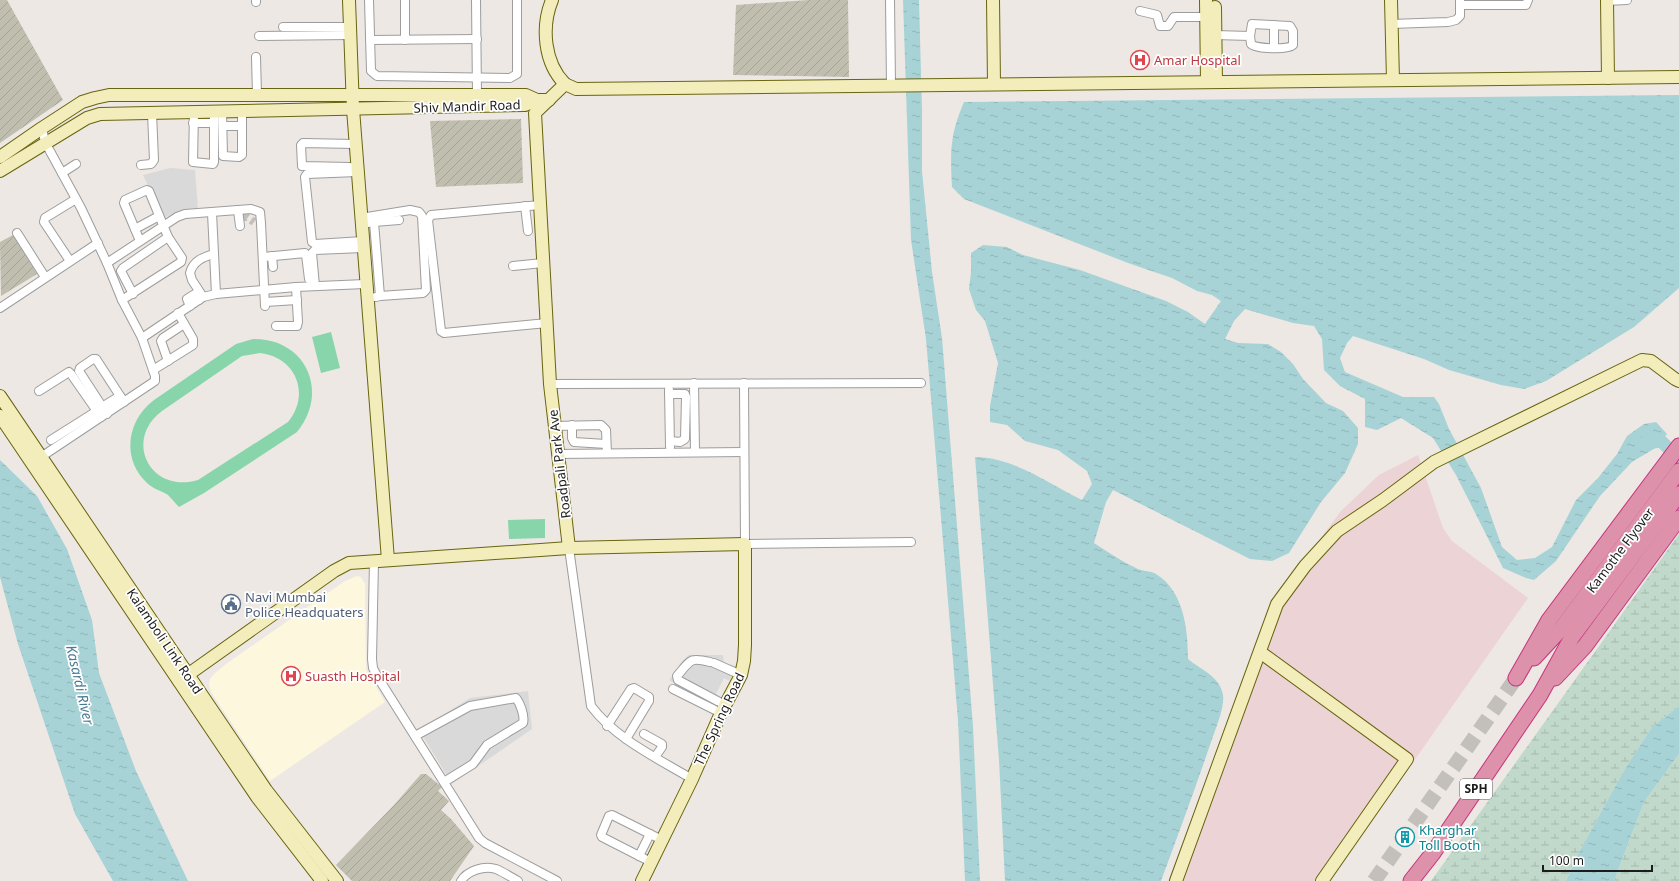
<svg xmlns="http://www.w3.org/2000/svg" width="1679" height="881" font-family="'Noto Sans',sans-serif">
<defs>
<pattern id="construction-furrows" width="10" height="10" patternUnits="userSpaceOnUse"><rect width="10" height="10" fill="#c0beaf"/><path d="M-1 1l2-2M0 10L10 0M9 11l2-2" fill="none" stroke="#a4a396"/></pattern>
<pattern id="wetland-marsh" width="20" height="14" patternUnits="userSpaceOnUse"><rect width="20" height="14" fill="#c1d9ca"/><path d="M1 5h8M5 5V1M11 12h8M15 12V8" fill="none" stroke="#a5baad"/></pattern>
<pattern id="water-ripples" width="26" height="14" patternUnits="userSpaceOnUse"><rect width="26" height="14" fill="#a7d3d6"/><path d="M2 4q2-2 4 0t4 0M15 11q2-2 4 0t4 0" fill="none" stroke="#8fb5b7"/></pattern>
</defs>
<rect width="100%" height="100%" fill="#ede8e3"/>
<g fill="#dad9d9">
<polygon points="170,168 195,170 198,209 181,210 164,218 143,175"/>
<polygon points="688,655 723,655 724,663 737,666 729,681 724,678 716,694 721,698 716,707 669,680"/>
<polygon points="528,691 532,729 452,784 419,730 470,698"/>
</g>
<polygon fill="#ecd3d6" points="1418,455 1443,528 1452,541 1528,598 1330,881 1168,881 1273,607 1293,575 1341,511 1379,475"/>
<polygon fill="#fcf7dd" points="357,576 361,577 365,584 366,669 385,702 270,781 211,692 209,685 210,679 215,673 226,664 345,581"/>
<g fill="url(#construction-furrows)">
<polygon points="0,0 7,0 63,100 0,143"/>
<polygon points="809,0 848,0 849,77 733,75 736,5"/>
<polygon points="521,119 523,183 436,187 430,121"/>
<polygon points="13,235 37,274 1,296 0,242"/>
<polygon points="421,774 426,774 442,787 438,791 449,801 441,810 451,819 474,846 450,881 352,881 336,865 394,805"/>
</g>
<g fill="url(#wetland-marsh)">
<polygon points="1679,534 1679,706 1652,727 1626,767 1601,812 1578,854 1566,881 1431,881"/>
<polygon points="1679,754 1679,881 1614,881 1644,802"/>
</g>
<g fill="#88d5ab" fill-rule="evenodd">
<polygon points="331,332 340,368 321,373 312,337"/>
<path d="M253,339C306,338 330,392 297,432L204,493L179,507C175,503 172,499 168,495C162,491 153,489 147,483C121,459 127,420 154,400L236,344ZM260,353C296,357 311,394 288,422L198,480C150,494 123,440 162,411L242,356Z"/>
<polygon points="545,519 545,538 509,539 508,520"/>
</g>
<g fill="url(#water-ripples)">
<polygon points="903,0 919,0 922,110 922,171 932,272 942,338 973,726 980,881 965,881 958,720 926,339 911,240"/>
<path d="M1679,95V288L1634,327L1546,381L1524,389L1501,385L1449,370L1424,359L1353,336L1347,343L1340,358L1345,372L1403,397H1434L1439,404L1449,429L1481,488L1502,547L1517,560L1535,558L1552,547L1576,500L1598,478L1617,454L1627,436L1644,424L1656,422L1667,434L1657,447L1632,462L1600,496L1556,561L1534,580L1526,578L1503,568L1456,475L1433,438L1401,418L1377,430L1365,427V399L1340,386L1324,370L1322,339L1314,326L1293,323L1245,309L1234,321L1225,339L1238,343L1268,344L1281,352L1293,364L1303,379L1326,403L1343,411L1358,428V444L1345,473L1321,502L1289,553L1272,561L1250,559L1113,490L1106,502L1094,543C1108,552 1121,561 1136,568C1142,572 1150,570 1156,574C1184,591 1188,630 1188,659C1201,670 1220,676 1223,695C1225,707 1215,730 1211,742C1195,789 1178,835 1161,881H1005L999,760L975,457C1013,457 1049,484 1082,500L1092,484L1087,471L1058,450L1025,441L1007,425L990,422V406L998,363L985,321L976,310L969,289L971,272V253L983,245L1007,247L1023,255L1080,270L1166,301L1188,312L1205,324L1221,301L1212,295L1197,291L1172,278L1128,263L964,199L952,187C950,152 950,134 964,102Z"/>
<polygon points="0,460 37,496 67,549 92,620 99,673 136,771 188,881 113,881 75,814 18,644 0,577"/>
<polygon points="1679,706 1679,754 1644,802 1614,881 1566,881 1578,854 1601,812 1626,767 1652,727"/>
</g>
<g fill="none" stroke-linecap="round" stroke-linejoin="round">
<polyline stroke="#a7d3d6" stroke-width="13" points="1644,443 1661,441 1679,459"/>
<polyline stroke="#c3bfbb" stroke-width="8" stroke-dasharray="8 4" stroke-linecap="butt" points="240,217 247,217 254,222"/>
<polyline stroke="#c3bfbb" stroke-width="15" stroke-dasharray="15 8" stroke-linecap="butt" points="1374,881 1516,678"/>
<g stroke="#9d9d9d" stroke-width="10">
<g id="street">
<polyline points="369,0 371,71 377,76 510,78 517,74 517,0"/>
<polyline points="405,0 405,40"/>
<polyline points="476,0 477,95"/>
<polyline points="890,0 891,85"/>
<polyline points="1607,1 1627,0"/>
<polyline points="256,2 256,0"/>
<polyline points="1460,5 1526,5 1528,0"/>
<polyline points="1140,11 1157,15 1160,26 1168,26 1174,17 1207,17"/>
<polyline points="1391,24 1448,22 1456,20 1460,16 1460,0"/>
<polyline points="283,27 350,27"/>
<path d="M1215,35L1250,36L1252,24L1290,26L1293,31V45C1288,50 1256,49 1251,44L1250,36"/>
<polyline points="259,36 350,35"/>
<polyline points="370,40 477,39"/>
<polyline points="1274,48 1274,25"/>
<polyline points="256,57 257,95"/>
<polyline points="222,111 223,156 239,157 242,155 242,110"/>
<polyline points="194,112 193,162 213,164 214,162 214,112"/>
<polyline points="193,123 214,123"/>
<polyline points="223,126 241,126"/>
<polyline points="141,165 151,164 154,160 152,113"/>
<polyline points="350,167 302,166 301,145 303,143 355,144"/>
<polyline points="357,172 307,174 305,177 312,242 315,244 363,241"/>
<polyline points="62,173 76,164"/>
<polyline points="540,205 431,215 428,220 441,331 444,333 547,323"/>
<polyline points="525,206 528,231"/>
<polyline points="238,210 240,226"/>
<polyline points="212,213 216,294"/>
<polyline points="361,218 410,210 419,212 422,216 426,290 423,293 380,296"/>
<polyline points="374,218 374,222 399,220"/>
<polyline points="361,224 374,222 380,296 376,297"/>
<polyline points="135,229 159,216"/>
<polyline points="17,233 45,277"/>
<polyline points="140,241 124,203 125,200 147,190 149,191 168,237"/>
<polyline points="272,256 273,267"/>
<polyline points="264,257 305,253 306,255 309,279"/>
<polyline points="70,261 44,222 45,218 76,199"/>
<polyline points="107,263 177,217 185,214 251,209 260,212 261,223 265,306"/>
<polyline points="513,266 543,263"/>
<polyline points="315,286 312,253 315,250 363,248"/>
<path d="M203,297L192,280L190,273C193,261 203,257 214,254"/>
<polyline points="122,300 181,262 182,258 168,237 123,268 121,271 133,294"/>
<polyline points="265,302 297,300"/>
<polyline points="190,306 187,299 195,294 199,300"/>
<polyline points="0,308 98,243"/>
<polyline points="276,326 297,326 298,322 296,287"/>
<polyline points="142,338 203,297 216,294 296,287 365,284"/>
<polyline points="168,361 161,341 163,338 184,324"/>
<polyline points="153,370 193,345 193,339 178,313"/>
<polyline points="694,383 695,452"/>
<polyline points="744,383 745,544 911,542"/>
<polyline points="550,384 921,383"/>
<polyline points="669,390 670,447"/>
<polyline points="39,391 69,372 71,374 101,417"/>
<polyline points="669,394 685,394 686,397 685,439 680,442 670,441"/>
<polyline points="102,407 120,396"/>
<polyline points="107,414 79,371 80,368 93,359 96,359 124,402"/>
<polyline points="572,425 572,438 574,442 606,444"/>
<polyline points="554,426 601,425 606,430 607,453"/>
<polyline points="51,440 97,411"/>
<polyline points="557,454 744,452"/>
<polyline points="41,457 155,381 155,376 142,338 122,300 107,263 81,208 45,142 42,128"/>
<path d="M569,548L591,706C616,739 657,758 692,779"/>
<polyline points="374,561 372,659 373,668 377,676 479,838 485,843 557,881"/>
<path d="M710,662C689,657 691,660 677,676L678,680L725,705"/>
<polyline points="714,663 741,675"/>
<polyline points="673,689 721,713"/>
<polyline points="607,726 631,689 634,688 649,697 649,701 626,739"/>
<polyline points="644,734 662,744 662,747 655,757"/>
<path d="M415,736L470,706L516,698C520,703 525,716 523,723L487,745L473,764L444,782"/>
<polyline points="639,856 650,834"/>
<polyline points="651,862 602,837 601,835 609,816 612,815 662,840"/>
<path d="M461,881C467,871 484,865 496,869C503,872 511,877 518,881"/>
</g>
</g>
<g stroke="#68640f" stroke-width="14">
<g id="secondary">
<polyline points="349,0 353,109 388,560"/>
<path d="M552,0C541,27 544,63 565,84"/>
<polyline points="993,0 994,84"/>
<polyline points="1206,0 1207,82"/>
<polyline points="1391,0 1393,80"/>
<polyline points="1607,0 1608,78"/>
<polyline points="1215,7 1216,82"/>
<polyline points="0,157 42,128 82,102 95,98 109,95 526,95 537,100 549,100"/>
<polyline points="0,171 87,118 100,114 525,105 537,100"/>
<polyline points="0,396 266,790 337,881"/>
<polyline points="0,416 257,797 322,881"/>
<polyline points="569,548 550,384 535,113 565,84 576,89 1679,77"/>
<polyline points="1260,652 1407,759 1322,881"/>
<polyline points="179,681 334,571 349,563 569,548 745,544 745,645 744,661 741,675 721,713 692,779 642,881"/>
<polyline points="1176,881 1277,604 1305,566 1337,531 1383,500 1434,462 1642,360 1651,361 1675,379 1679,381"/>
</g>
</g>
<g stroke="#c6347d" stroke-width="17">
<g id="highway">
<polyline points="1534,658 1561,629 1679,471"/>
<polyline points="1516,678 1549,620 1679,446"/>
<polyline points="1555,678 1585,646 1679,518"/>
<polyline points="1411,881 1433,853 1540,695 1572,637 1679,494"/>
</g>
</g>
<use href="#street" stroke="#fff" stroke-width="8"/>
<use href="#secondary" stroke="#f3edbb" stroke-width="12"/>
<use href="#highway" stroke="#dd91ab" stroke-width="15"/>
</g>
<defs>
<g id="hospital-ring" transform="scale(1)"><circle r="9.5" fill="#fff" stroke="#e0444e" stroke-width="1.5"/><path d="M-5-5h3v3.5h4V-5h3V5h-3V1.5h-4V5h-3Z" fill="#e0444e"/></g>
<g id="civic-ring" transform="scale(1)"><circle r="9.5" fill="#fff" stroke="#5c6f8a" stroke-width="1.5"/><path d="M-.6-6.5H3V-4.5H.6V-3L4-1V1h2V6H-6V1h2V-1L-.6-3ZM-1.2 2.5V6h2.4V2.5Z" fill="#5c6f8a"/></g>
<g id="building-ring" transform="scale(1)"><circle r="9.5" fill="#fff" stroke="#0f9aa8" stroke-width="1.5"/><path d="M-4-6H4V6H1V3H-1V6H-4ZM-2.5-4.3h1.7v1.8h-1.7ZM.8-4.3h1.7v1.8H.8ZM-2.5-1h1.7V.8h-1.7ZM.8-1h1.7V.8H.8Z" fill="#0f9aa8"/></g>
</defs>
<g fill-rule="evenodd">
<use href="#hospital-ring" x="1140" y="60"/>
<use href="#civic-ring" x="231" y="604"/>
<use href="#hospital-ring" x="291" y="676"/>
<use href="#building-ring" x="1405" y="837"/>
</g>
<g text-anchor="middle" stroke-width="3.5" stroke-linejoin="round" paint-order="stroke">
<rect fill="#fff" stroke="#606060" stroke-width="1" x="1460" y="779" width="32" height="20" rx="3"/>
<g font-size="12" font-weight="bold" fill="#1c1c1c">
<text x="1476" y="793">SPH</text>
</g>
<g font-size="13" fill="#be3a42" stroke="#fff" text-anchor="start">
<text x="1154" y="65">Amar Hospital</text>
<text x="305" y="681">Suasth Hospital</text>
</g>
<g font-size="13" fill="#1c1c1c" stroke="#fff">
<text transform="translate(467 106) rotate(-2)" y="5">Shiv Mandir Road</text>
<text transform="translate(559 464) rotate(-97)" y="5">Roadpali Park Ave</text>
<text transform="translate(1620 550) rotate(-53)" y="5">Kamothe Flyover</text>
<text transform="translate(165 641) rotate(56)" y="5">Kalamboli Link Road</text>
<text transform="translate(719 719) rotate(-65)" y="5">The Spring Road</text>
</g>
<g font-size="13" fill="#4e5e75" stroke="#fff" text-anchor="start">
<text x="245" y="602">Navi Mumbai<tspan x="245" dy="15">Police Headquaters</tspan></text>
</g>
<g font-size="13" fill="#0d838f" stroke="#fff" text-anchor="start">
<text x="1419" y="835">Kharghar<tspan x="1419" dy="15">Toll Booth</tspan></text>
</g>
<g font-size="14" font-style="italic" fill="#4c7b94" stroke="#fff">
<text transform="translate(80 685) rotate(77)" y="5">Kasardi River</text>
</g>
</g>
<path d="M1543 865v6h109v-6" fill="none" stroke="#1c1c1c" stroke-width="2"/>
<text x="1549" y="865" font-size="12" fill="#1c1c1c" stroke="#ffffff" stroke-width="3" paint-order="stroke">100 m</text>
</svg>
